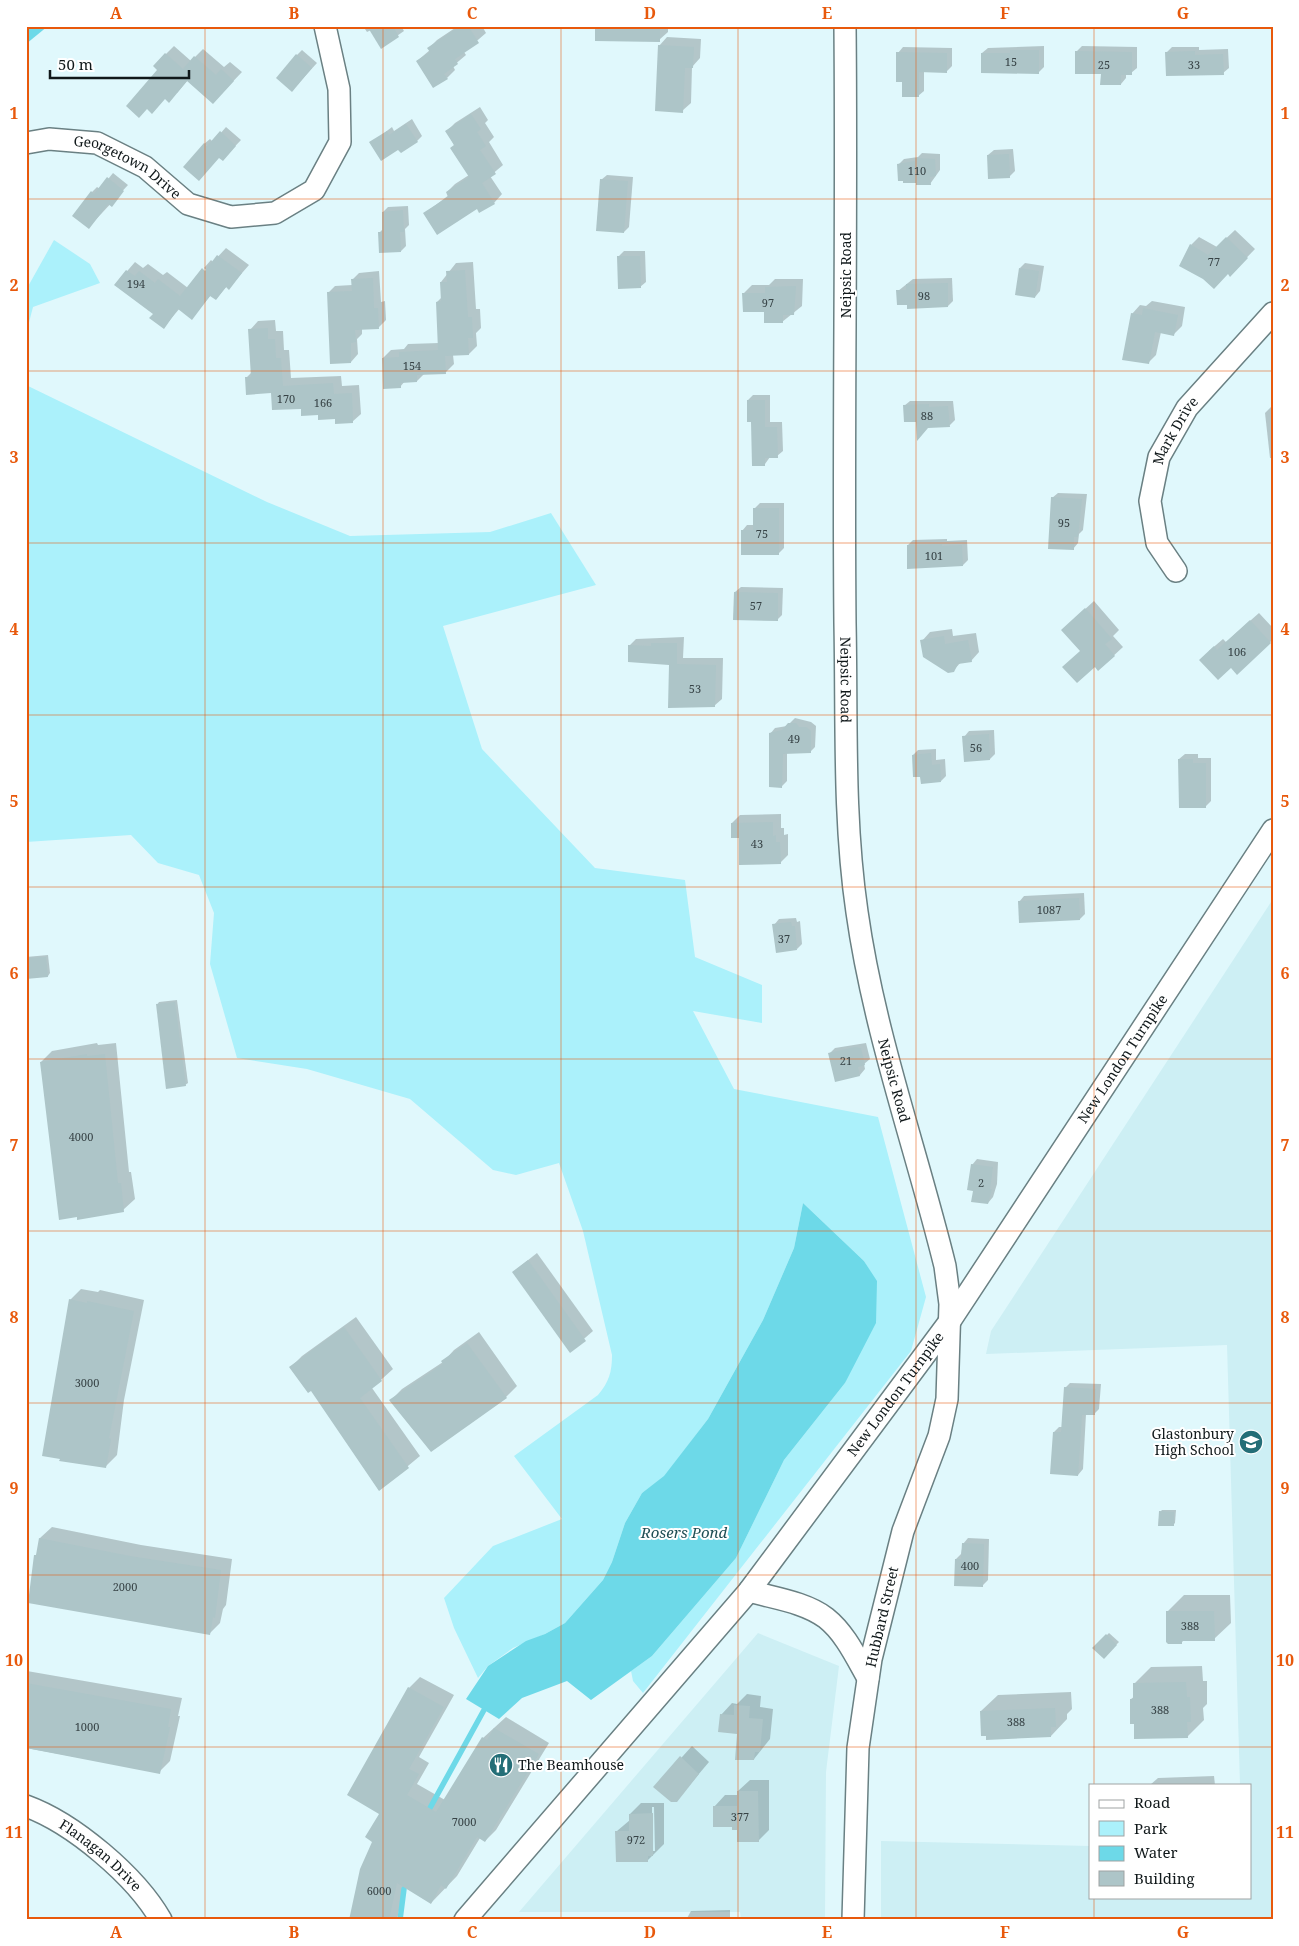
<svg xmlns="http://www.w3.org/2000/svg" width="1299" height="1946" font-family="'Noto Serif',serif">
<rect width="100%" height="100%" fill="#e0f8fc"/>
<g fill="#cdeff4">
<polygon points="1273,899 1273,1920 881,1920 881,1841 1090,1846 1090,1897 1250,1897 1250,1785 1240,1785 1227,1345 986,1354 991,1331"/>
<polygon points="758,1633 839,1666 826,1772 825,1920 741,1920 740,1912 519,1912"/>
</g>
<g fill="#abf1fb">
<polygon points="54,240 90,264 100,283 33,307 26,334 26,290"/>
<path d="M26,385L267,502L350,536L490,532L551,513L596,585L443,626L482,749L595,868L685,880L695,957L762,985V1023L693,1011L734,1089L878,1117L926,1297L911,1351L643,1693L633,1681L631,1671L652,1656L736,1558L784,1460L845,1383L876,1281L864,1261L803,1203L794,1248L763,1320L708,1419L664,1477L642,1493L625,1523L612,1562L603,1580L565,1623L545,1634L513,1648L488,1666L478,1678L454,1628L444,1598L493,1546L562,1519L514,1456L598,1395C609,1382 612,1372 612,1355L583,1231L559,1163L516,1175L493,1170L410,1099L307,1069L237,1058L210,964L214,913L199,875L158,863L131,835L26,842Z"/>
</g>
<g fill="#6dd9e8">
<polygon points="26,26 48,26 26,44"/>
<polygon points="803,1203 864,1261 877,1281 876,1323 845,1383 784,1460 736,1558 652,1656 591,1700 567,1681 522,1698 499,1719 466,1699 488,1666 526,1641 545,1634 565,1623 603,1580 612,1562 625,1523 642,1493 664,1476 708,1419 763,1320 794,1248"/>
</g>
<g fill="#0003" fill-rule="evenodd">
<polygon points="363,26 401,26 404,31 381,47 371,30 367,32"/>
<polygon points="458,26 482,26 486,33 464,52 466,55 453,66 455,70 447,78 417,61 430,50 429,48 437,40"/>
<polygon points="597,26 668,26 668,32 659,40"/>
<polygon points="667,37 701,39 700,58 692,67 691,103 682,111 659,46"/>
<polygon points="174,46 191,61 203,49 224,67 230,62 242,72 221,94 188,80 177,93 159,70 166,54"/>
<polygon points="1044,46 1044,67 1038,73 982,53 988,48"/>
<polygon points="1082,46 1137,47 1137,68 1131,73 1126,73 1126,78 1121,84 1102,73 1077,51"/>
<polygon points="903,47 952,48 952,66 947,71 924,71 924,91 918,96 904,81 898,53"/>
<polygon points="1172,47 1199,47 1199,50 1228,49 1229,68 1223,73 1167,52"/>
<polygon points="302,50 317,63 297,85 297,55"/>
<polygon points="480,107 488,120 485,123 494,137 489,142 503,165 490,176 502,194 494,203 477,207 425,213 449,195 447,192 455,184 469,175 447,131 455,123"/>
<polygon points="412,119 422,136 417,141 399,148 371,143 392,127 394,131"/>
<polygon points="226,127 241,140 223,159 204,144 210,139 213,142"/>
<polygon points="1013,149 1015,171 1009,177 988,155 994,150"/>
<polygon points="922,153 940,154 940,170 930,184 899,164 904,159 918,157"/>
<polygon points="113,173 128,185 89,227 74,215 92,192 97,187 100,189"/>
<polygon points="607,175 633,177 629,227 624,232 601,180"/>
<polygon points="408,206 409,225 405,229 406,246 401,251 379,233 383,229 383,212 388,207"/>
<polygon points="1235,230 1255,249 1230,275 1191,245 1199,237 1217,247"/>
<polygon points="226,248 249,265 229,288 227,286 216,299 211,295 192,318 180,308 164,327 154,313 116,284 135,262 143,268 148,264 163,275 167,272 188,288 209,276 211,274 204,268 211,260 213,262"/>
<polygon points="624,251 645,251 646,282 640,287 619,256"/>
<polygon points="473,262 476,309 480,309 481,328 476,333 477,346 469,354 453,355 454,364 446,372 424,374 417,381 405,381 400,387 383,358 391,350 404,349 408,344 439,343 437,302 442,297 441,282 456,263"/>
<polygon points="1025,263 1044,266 1040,291 1035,297 1020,268"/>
<polygon points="379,271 381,302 385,301 386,320 379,327 362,328 362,334 357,339 358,354 351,362 328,293 335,286 352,285 352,280 359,273"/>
<polygon points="952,278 953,301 948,306 908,303 898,291 913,279"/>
<polygon points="775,279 803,279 802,306 782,322 744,293 752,285 769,285"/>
<polygon points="1152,301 1185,307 1182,326 1173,335 1161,332 1156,355 1148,363 1132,314 1140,305 1146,306"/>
<polygon points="275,320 276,331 283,331 284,350 289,350 291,378 341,376 342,386 359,385 361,414 352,422 302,407 247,377 252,372 250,330 258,321"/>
<polygon points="753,395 770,395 770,422 782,422 783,451 777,456 770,457 765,464 748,400"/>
<polygon points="910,401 953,401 955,420 950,425 917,420 904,406"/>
<polygon points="1273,405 1273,458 1270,458 1265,413"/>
<polygon points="1058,493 1087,494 1083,530 1079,534 1078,543 1073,549 1052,498"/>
<polygon points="760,503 784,503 784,548 779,553 742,531 747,525 755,525 755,508"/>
<polygon points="947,539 947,541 967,540 968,560 963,565 908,545 913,540"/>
<polygon points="741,587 783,588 782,615 777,620 735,592"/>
<polygon points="1094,601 1119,630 1113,636 1123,647 1098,670 1082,651 1071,622"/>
<polygon points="1259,613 1273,628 1273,640 1270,642 1231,667 1209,651 1223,639 1226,642"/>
<polygon points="952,629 953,636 976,633 979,652 971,661 961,662 953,671 922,641 930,632"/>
<polygon points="684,637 683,658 723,658 722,699 714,706 670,664 629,646 636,639"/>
<polygon points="795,718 811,722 816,726 815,747 810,752 787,753 787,781 782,786 770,734 775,728 787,726"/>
<polygon points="994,730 995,754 990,759 964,737 969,731"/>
<polygon points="936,749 936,760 945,759 946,776 941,781 913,755 918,750"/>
<polygon points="1185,754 1198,754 1198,758 1211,758 1211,801 1206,806 1179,759"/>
<polygon points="781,814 781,828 784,828 784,835 788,834 788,855 780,863 740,837 732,823 740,815"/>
<polygon points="1084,893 1085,914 1080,919 1019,902 1024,896"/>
<polygon points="796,918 797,922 800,921 802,944 797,949 774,925 779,919"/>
<polygon points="48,955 50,973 48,976 26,978 26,957"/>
<polygon points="177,1000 188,1083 185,1085 157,1005 159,1002"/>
<polygon points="97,1043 98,1045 116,1043 129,1172 131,1172 135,1199 123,1210 41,1062 52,1051"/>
<polygon points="866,1043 870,1059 864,1064 865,1069 860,1075 836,1080 829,1054 835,1048"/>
<polygon points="977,1159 998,1162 997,1184 993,1197 988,1203 974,1190 972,1165"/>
<polygon points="537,1253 593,1331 570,1351 513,1272"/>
<polygon points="81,1289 98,1292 100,1290 144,1300 124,1400 117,1455 106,1466 70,1300"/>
<polygon points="356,1317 393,1369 372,1388 420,1456 379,1490 311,1389 291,1367 302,1356"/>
<polygon points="479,1332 517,1386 506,1397 391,1400 402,1389 443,1362 454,1350"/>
<polygon points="1070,1383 1101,1384 1099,1409 1094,1414 1086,1414 1083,1469 1078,1475 1054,1432 1059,1427 1063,1427 1065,1388"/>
<polygon points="1162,1510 1176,1510 1175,1523 1173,1525 1160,1512"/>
<polygon points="52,1527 141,1545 232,1559 226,1605 223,1609 220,1623 209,1634 35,1556 38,1553 40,1538"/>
<polygon points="968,1538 989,1539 988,1580 982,1586 956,1559 961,1554 963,1544"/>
<polygon points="1184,1595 1230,1595 1231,1623 1214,1639 1184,1640 1181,1643 1167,1612"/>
<polygon points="1109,1633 1119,1642 1104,1657 1094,1648"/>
<polygon points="1202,1666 1203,1681 1207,1681 1207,1704 1203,1708 1204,1720 1187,1737 1135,1722 1131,1699 1135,1696 1134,1684 1151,1667"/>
<polygon points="27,1671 182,1698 178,1716 180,1716 170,1761 159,1772 26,1748"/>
<polygon points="420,1677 454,1695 419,1757 429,1763 417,1784 445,1800 483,1738 506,1717 549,1743 496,1830 485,1841 480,1838 457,1876 431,1903 404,1886 397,1920 351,1920 381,1814 409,1688"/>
<polygon points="1071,1692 1072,1709 1067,1714 1067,1719 1051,1736 981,1711 998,1695"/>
<polygon points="747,1694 761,1696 760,1707 773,1709 770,1739 754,1759 739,1733 721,1715 732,1703 737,1704"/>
<polygon points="692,1746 709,1762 676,1801 655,1787"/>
<polygon points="1214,1776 1215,1785 1150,1785 1158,1778"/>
<polygon points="750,1780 769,1780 769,1830 758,1841 733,1826 714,1807 725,1795 738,1795 738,1791"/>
<path d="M641,1803H664V1844L648,1860L617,1831L630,1820V1814ZM652,1807H654L655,1851H652Z"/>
<polygon points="730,1910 730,1920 686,1920 691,1911"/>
</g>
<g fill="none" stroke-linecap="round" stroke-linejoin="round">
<g stroke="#6dd9e8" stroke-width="5.5">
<polyline points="430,1808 484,1710"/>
<polyline points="400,1920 404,1889"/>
</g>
</g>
<g fill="#adc5c8">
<polygon points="367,26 393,26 399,37 381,49"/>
<polygon points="460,26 468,26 479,43 455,59 458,64 444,74 448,79 433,88 416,61 430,52 427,48"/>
<polygon points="595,26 660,26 660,42 595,41"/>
<polygon points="658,45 694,47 693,68 685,68 683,113 655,111"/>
<polygon points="1010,50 1039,50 1039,74 981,73 981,53 1010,53"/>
<polygon points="1075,51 1132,52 1132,75 1121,75 1121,85 1100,85 1101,74 1075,74"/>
<polygon points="1195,51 1195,55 1223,54 1224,75 1166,76 1165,52"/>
<polygon points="896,52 947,53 947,73 919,72 919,97 902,97 902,82 896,82"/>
<polygon points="165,53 183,69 194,56 216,75 221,69 234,81 213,104 187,81 169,103 165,99 152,114 147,109 139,118 126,106 157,70 153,66"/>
<polygon points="296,54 312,68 292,92 276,78"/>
<polygon points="471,114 481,129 477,132 486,146 480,150 496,174 482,183 495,204 479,213 477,209 437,235 423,213 448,197 446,192 469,177 450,148 454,145 445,131"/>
<polygon points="406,124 418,142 401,153 398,150 381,161 369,142 387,131 389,135"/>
<polygon points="220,131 236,146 223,161 219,158 199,181 183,167 204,143 207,146"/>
<polygon points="1009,154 1010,178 988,179 987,155"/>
<polygon points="915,158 935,159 936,176 930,177 931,185 916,185 916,183 903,183 903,181 898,181 897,164 915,161"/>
<polygon points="107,177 124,191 112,207 108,204 89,229 72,216 91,191 94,194"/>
<polygon points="600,179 628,181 624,233 596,231"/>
<polygon points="403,210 404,232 400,232 401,252 379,253 378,232 382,232 382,212"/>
<polygon points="1226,237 1248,258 1230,277 1228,274 1214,289 1203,279 1179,266 1190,244 1208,255"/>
<polygon points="217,255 242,273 229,290 226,287 216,300 210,296 192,320 178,309 164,329 149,318 153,314 114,285 126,270 135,276 139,271 155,283 158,279 180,296 202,268 205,271"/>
<polygon points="617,256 640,256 641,288 618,289"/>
<polygon points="1019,268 1039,271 1035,298 1015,295"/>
<polygon points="465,270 468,317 472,317 473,338 468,338 469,355 445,356 446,374 417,375 417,382 401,383 401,388 383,389 382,358 399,357 399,352 438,350 436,302 441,301 440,282 447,282 446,271"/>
<polygon points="373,278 374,308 378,308 379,329 355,330 356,342 351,343 351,363 330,364 327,292 352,291 351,279"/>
<polygon points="948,283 948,307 907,309 907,305 897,305 896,290 906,290 906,284"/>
<polygon points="796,286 794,315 783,315 783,323 764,323 764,312 743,312 742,293 765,293 765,287"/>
<polygon points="1143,308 1178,315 1174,336 1155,332 1149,364 1122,360 1131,313 1142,315"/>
<polygon points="268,328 268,339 275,339 276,358 281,358 283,386 333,383 334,394 352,393 353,423 335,424 335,419 318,420 318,415 301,416 301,409 272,410 271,393 246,395 245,377 251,377 248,329"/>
<polygon points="747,400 765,400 765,427 777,427 778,458 765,458 765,466 752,466 751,422 747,422"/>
<polygon points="929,404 929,407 948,406 950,427 928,428 917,441 916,422 904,422 903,405"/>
<polygon points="1051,497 1082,499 1078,537 1074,537 1074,550 1048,549"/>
<polygon points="753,508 779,508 779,555 741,555 741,530 753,530"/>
<polygon points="942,544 942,546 962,545 963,566 907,569 907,545"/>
<polygon points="734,592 778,593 778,621 733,620"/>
<polygon points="1085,608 1112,639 1105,644 1115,656 1098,671 1095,667 1077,683 1062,667 1080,651 1061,630"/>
<polygon points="1250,620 1271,643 1237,675 1231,668 1218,680 1199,660 1214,646 1217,650"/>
<polygon points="944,636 945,644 968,640 972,662 958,664 954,672 948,673 923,657 920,640"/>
<polygon points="651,643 677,643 677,664 716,665 715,707 668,708 669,665 628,662 628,645 651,646"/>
<polygon points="788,723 796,723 799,727 806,727 811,731 811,753 783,754 782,788 769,787 769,733 782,730"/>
<polygon points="989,734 990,760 964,762 962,736"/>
<polygon points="931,753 932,765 940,764 941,782 921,784 920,777 913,777 912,755"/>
<polygon points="1178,759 1193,759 1193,763 1206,763 1206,808 1179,808"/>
<polygon points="773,822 773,836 776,835 776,842 780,842 781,864 739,865 739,838 731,838 731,823"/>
<polygon points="1079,898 1080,920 1019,923 1018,901"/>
<polygon points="791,922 792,926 795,926 797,950 776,953 772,924"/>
<polygon points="46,957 48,977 26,979 26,958"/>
<polygon points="175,1002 186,1086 166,1089 156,1004"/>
<polygon points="855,1047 861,1048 865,1065 858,1067 860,1076 835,1082 828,1053"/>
<polygon points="87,1054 87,1056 105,1054 118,1183 121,1183 124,1212 77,1220 77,1217 59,1220 40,1062"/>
<polygon points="971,1164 993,1167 990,1189 992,1189 988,1204 971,1202 973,1191 967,1190"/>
<polygon points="528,1260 586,1341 570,1353 512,1272"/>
<polygon points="69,1299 87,1303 87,1301 134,1311 109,1438 111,1439 106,1468 59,1461 60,1459 42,1456"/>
<polygon points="344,1327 382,1381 360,1398 409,1468 379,1491 311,1391 308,1393 289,1367"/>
<polygon points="467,1343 507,1398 431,1452 389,1400 443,1364 441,1361"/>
<polygon points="1064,1387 1096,1389 1095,1415 1082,1415 1078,1476 1050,1474 1053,1432 1061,1432"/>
<polygon points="1159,1511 1174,1512 1174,1526 1158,1526"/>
<polygon points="39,1538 130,1556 221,1570 215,1618 213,1617 210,1635 28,1603 34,1555 36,1555"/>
<polygon points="962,1543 984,1544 983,1587 954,1586 955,1559 961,1559"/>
<polygon points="1166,1611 1214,1611 1215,1641 1182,1641 1182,1644 1168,1644 1166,1642"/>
<polygon points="1106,1634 1117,1645 1104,1659 1092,1648"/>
<polygon points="1186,1682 1187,1697 1190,1697 1191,1722 1187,1722 1188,1738 1134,1739 1134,1724 1130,1724 1130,1699 1133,1699 1133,1683"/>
<polygon points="26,1683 171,1709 168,1727 170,1727 160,1774 26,1748"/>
<polygon points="408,1687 444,1707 409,1769 419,1774 407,1795 436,1812 482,1737 487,1740 494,1728 539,1754 485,1842 477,1837 446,1889 441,1885 431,1904 397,1883 389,1920 349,1920 360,1869 372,1842 365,1837 379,1814 347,1795"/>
<polygon points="734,1705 750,1706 749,1718 763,1719 760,1752 755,1752 754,1760 735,1760 737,1734 718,1732 720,1714 734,1715"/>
<polygon points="1055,1708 1056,1727 1051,1727 1051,1737 986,1740 986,1736 981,1736 980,1711"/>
<polygon points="680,1756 699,1774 677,1802 671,1802 653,1787"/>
<polygon points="737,1791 758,1791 759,1842 737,1842 737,1830 732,1830 732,1827 713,1827 713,1806 737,1806"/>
<polygon points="653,1813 653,1856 648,1856 648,1862 616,1862 615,1831 629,1831 629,1814"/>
</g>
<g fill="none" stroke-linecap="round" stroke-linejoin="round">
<g stroke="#6a8083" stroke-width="24">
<g id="minor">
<path id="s1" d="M845,26C847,225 843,424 845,623C847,719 843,817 857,912C874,1033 916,1148 945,1266L950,1304L947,1399L939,1436L903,1531L871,1659L858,1748L853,1920"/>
<path id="s2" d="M26,143L49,139L97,143L145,167L188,204L231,217L275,213L314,190L340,142L339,89L325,26"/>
<path id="s3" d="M1176,571L1157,543L1150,501L1159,457L1187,408L1273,313"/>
<path d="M749,1591C773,1598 805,1602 826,1618C845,1633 856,1657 868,1678"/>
<path id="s4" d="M26,1806C73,1823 136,1876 161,1920"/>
<path id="s5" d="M465,1920L749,1591L950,1321L1273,830"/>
</g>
</g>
<use href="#minor" stroke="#fff" stroke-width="21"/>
</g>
<path fill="none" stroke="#e8590c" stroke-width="1" stroke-opacity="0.55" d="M205,26V1920M383,26V1920M561,26V1920M738,26V1920M916,26V1920M1094,26V1785M26,199H1273M26,371H1273M26,543H1273M26,715H1273M26,887H1273M26,1059H1273M26,1231H1273M26,1403H1273M26,1575H1273M26,1747H1273M1094,1897V1920"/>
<defs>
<g id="school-disc" transform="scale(1.25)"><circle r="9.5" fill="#246e77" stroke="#fff"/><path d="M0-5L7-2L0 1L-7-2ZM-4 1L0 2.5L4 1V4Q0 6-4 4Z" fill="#fff"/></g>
<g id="restaurant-disc" transform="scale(1.25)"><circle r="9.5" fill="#246e77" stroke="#fff"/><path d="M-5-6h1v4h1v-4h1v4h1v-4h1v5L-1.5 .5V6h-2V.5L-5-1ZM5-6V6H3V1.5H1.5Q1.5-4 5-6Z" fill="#fff"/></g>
</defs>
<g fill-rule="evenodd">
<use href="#school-disc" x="1251" y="1442"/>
<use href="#restaurant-disc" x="501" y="1765"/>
</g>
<g text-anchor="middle" stroke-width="4" stroke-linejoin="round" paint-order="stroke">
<g font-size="11" fill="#374346">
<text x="1011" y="66">15</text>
<text x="1104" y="69">25</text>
<text x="1194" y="69">33</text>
<text x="917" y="175">110</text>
<text x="1214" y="266">77</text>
<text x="136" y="288">194</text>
<text x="924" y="300">98</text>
<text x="768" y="307">97</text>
<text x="412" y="370">154</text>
<text x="286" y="403">170</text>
<text x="323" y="407">166</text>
<text x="927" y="420">88</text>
<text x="1064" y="527">95</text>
<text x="762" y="538">75</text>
<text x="934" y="560">101</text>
<text x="756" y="610">57</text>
<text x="1237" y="656">106</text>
<text x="695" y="693">53</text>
<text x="794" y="743">49</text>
<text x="976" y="752">56</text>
<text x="757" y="848">43</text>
<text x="1049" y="914">1087</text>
<text x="784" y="943">37</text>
<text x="846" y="1065">21</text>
<text x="81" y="1141">4000</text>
<text x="981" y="1187">2</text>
<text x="87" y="1387">3000</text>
<text x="970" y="1570">400</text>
<text x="125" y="1591">2000</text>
<text x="1190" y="1630">388</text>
<text x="1160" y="1714">388</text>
<text x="1016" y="1726">388</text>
<text x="87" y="1731">1000</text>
<text x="740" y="1821">377</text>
<text x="464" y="1826">7000</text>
<text x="636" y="1844">972</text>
<text x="379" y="1895">6000</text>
</g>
<g font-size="14" fill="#10181a" stroke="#fff">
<text dy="5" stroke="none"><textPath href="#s2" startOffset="109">Georgetown Drive</textPath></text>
<text transform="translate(846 275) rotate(-90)" y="5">Neipsic Road</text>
<text dy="5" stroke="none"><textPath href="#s3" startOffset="152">Mark Drive</textPath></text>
<text dy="5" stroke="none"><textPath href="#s1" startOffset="654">Neipsic Road</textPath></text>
<text dy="5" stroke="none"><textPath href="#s5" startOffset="1085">New London Turnpike</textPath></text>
<text dy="5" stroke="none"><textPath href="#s1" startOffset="1059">Neipsic Road</textPath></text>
<text dy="5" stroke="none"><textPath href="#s5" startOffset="680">New London Turnpike</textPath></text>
<text transform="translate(882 1617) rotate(-77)" y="5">Hubbard Street</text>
<text dy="5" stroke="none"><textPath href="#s4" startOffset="90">Flanagan Drive</textPath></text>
</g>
<g font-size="14" fill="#10181a" stroke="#fff" text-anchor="end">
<text x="1234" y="1439">Glastonbury<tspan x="1234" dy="16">High School</tspan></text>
<text x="518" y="1770" text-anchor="start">The Beamhouse</text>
</g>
<g font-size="15" font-style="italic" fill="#1e4e54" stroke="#fff">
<text x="684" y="1538">Rosers Pond</text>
</g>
</g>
<rect width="1299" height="1946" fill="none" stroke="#ffffff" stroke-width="55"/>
<rect x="1089" y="1784" width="162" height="115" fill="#ffffff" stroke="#9fa3a3"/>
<rect x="1099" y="1800" width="25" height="8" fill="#ffffff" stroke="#9fa3a3"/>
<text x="1134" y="1808" font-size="15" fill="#10181a">Road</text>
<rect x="1099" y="1821" width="25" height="15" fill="#abf1fb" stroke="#9fa3a3"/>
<text x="1134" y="1834" font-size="15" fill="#10181a">Park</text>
<rect x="1099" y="1846" width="25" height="15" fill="#6dd9e8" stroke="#9fa3a3"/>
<text x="1134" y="1858" font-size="15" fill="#10181a">Water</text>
<rect x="1099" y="1871" width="25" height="15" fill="#adc5c8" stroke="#9fa3a3"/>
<text x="1134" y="1884" font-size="15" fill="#10181a">Building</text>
<path d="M50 70v8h139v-8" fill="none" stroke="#10181a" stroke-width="2.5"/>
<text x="58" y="70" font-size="15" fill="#10181a" stroke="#ffffff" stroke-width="4" paint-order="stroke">50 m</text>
<rect x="28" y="28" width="1244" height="1890" fill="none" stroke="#e8590c" stroke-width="2"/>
<g font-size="16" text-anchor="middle" font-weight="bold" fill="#e8590c">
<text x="116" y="19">A</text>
<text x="294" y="19">B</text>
<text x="472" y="19">C</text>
<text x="650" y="19">D</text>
<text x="827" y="19">E</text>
<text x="1005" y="19">F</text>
<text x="1183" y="19">G</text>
<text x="14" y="119">1</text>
<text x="1285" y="119">1</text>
<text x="14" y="291">2</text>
<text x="1285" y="291">2</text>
<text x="14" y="463">3</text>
<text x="1285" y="463">3</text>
<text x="14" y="635">4</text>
<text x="1285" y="635">4</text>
<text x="14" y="807">5</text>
<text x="1285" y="807">5</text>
<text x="14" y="979">6</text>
<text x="1285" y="979">6</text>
<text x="14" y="1151">7</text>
<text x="1285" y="1151">7</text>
<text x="14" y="1323">8</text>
<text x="1285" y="1323">8</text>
<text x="14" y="1494">9</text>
<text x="1285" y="1494">9</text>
<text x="14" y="1666">10</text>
<text x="1285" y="1666">10</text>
<text x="14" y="1838">11</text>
<text x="1285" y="1838">11</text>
<text x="116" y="1938">A</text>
<text x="294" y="1938">B</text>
<text x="472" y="1938">C</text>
<text x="650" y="1938">D</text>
<text x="827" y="1938">E</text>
<text x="1005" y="1938">F</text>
<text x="1183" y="1938">G</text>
</g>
</svg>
